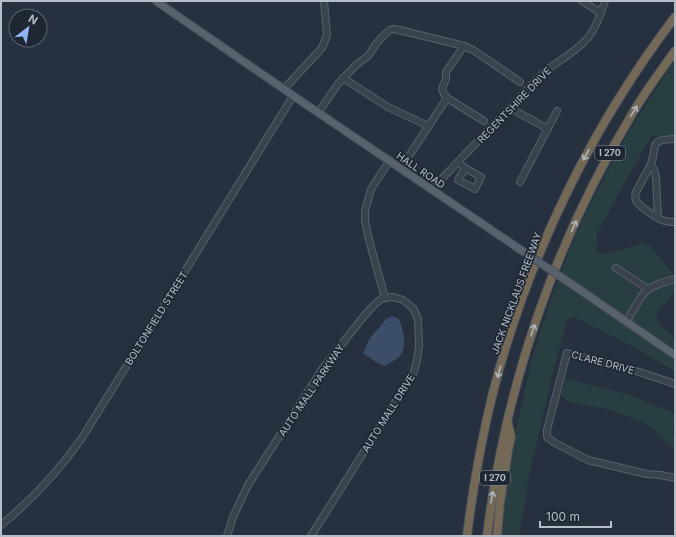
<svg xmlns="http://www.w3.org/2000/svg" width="676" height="537" font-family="Inter,sans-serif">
<rect width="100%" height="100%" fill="#26303e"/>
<g fill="#293e40">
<polygon points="675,60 675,143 652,135 620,191 597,234 596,253 610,253 640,244 651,246 675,276 675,291 656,314 657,322 675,339 675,349 561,272 578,229 597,191 629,131"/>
<polygon points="558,280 675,359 675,371 628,344 574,317 567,320 553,372 529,476 519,536 500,536 505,482 531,361 550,302"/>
<polygon points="566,379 627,394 670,411 675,415 675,422 673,426 673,435 675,437 675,450 653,429 640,421 607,409 568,402 561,395"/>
</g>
<path fill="#3c4d67" d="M393,316L399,319C403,329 408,346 400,356C399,358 388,364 385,366L376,362L363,353L370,338L382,324L386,319Z"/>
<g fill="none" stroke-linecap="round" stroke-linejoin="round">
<g stroke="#58606c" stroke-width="8">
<g id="minor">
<polyline points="582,1 601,13"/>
<polyline points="464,46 446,72 446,79 443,86 442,89 444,94 447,98 484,121"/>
<polyline points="343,78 388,107 422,123 428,127"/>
<polyline points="284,89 322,48 327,35 324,1"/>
<polyline points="510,108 548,129"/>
<polyline points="318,113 338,84 356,65 368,56 376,44 385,34 390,30 394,29 399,30 428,37 464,46 473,50 520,82"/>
<path d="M675,139C648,140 658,144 651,164L636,192C635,195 635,198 636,201C639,206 657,218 662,220C667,222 671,222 675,222"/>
<polyline points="458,162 465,168 481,177 475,189 458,180 465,168"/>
<polyline points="651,164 655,172 656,177 658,218"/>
<polyline points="401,168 447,98"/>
<polyline points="520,182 557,111"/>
<path d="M432,189L544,72C557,62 572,54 584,42C595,32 600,15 605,1"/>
<polyline points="616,268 648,289 661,283 675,279"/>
<polyline points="385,298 368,236 365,220 365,211 371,189 390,160"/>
<polyline points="626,322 641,297 648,289"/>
<polyline points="675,384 636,371 567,353 547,430 547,437 555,443 588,460 646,474 661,475 675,478"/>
<path d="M1,525C33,499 58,472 82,438L293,96"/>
<polyline points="227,536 233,517 248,485 323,368 364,316 374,305 381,299 385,298 393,297 403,300 413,308 418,319 419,346 417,360 414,372 406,385 311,536"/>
</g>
</g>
<g stroke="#434b58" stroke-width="9">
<g id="major">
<polyline points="156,1 301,101 518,248"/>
<polyline points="570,283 675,355"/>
</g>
</g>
<g stroke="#454d59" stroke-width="10">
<g id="highway">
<path d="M467,536C474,480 484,424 499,370C535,243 595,122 675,17"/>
<path d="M487,536C505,387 554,244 631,116C644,93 660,72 675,51"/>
<polyline points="497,536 500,503 508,451 511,437 508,424"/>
</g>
</g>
<use href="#minor" stroke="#3a424e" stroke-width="6"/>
<use href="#major" stroke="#58616e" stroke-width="7"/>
<use href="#highway" stroke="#746957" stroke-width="8"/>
<g stroke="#434b58" stroke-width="9" stroke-linecap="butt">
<polyline id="major-bridge" points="518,248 570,283"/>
</g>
<use href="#major-bridge" stroke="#58616e" stroke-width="7"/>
</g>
<defs><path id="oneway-shaft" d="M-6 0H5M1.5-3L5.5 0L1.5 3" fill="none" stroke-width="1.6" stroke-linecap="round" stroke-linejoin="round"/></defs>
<g stroke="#afb5be">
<use href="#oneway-shaft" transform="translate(634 111) rotate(-58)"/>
<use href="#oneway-shaft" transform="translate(586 155) rotate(119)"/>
<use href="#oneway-shaft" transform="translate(574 226) rotate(-66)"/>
<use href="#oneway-shaft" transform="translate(533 330) rotate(-72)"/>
<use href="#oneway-shaft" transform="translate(499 372) rotate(105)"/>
<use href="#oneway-shaft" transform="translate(492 497) rotate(-80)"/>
</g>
<g text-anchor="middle" stroke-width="3.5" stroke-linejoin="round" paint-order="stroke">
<g fill="#1f2734" stroke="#89909c" stroke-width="1">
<rect x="595" y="146" width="30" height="14" rx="3"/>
<rect x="480" y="471" width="30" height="14" rx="3"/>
</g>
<g font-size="9" font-weight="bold" fill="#b6bdc9">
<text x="610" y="156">I 270</text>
<text x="495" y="481">I 270</text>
</g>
<g font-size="10" fill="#b6bdc9" stroke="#1f2734">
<text transform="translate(514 105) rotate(-46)" y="4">REGENTSHIRE DRIVE</text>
<text transform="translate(421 170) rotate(34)" y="4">HALL ROAD</text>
<text transform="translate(516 293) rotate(-70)" y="4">JACK NICKLAUS FREEWAY</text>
<text transform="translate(156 318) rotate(-58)" y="4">BOLTONFIELD STREET</text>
<text transform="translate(603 362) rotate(15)" y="4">CLARE DRIVE</text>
<text transform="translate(311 390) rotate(-56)" y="4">AUTO MALL PARKWAY</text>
<text transform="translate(388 413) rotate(-58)" y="4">AUTO MALL DRIVE</text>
</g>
</g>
<rect width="676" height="537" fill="none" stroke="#b6bdc9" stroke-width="4"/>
<g transform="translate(28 28) rotate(31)"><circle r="19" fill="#1f2734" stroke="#5b6370"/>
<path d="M0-3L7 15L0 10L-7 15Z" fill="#91b5f4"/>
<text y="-6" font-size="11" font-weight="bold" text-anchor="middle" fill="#b6bdc9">N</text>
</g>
<path d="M540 521v6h71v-6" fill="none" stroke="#b6bdc9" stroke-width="2"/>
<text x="546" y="521" font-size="12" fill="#b6bdc9" stroke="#1f2734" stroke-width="3" paint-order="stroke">100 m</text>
</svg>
